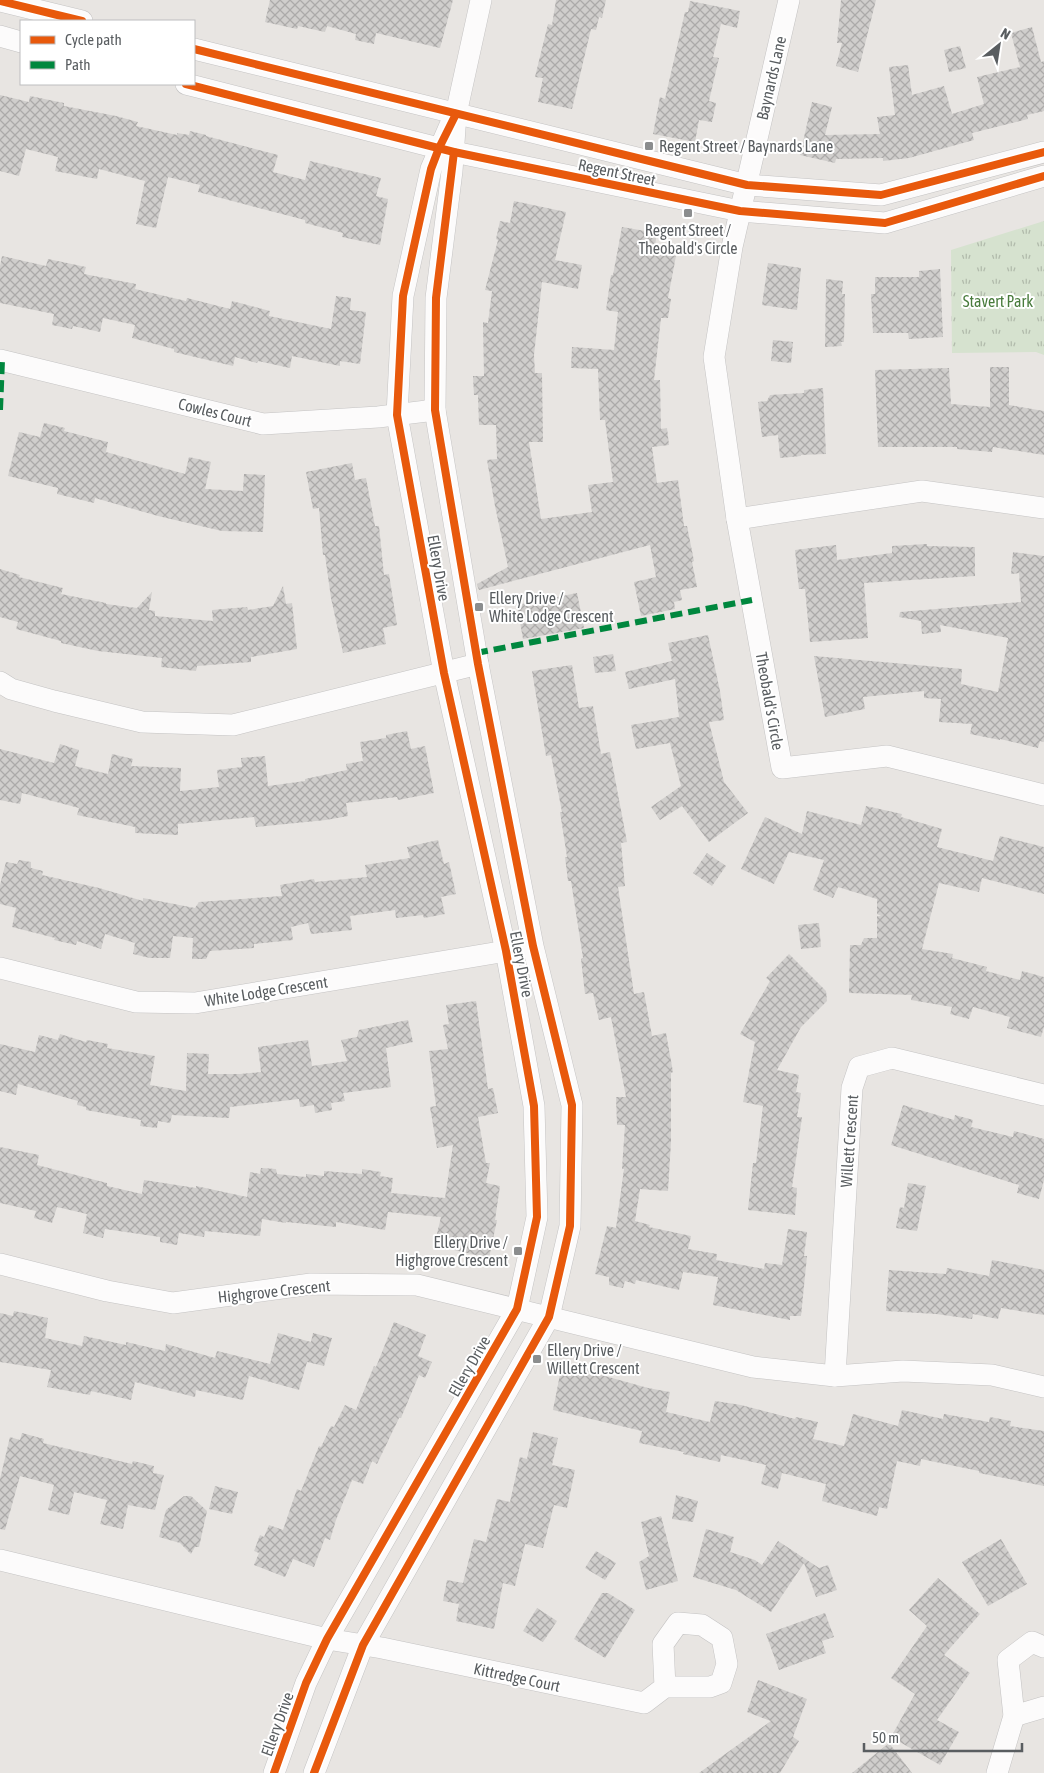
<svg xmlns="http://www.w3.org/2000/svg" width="1044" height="1773" font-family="'Asap Condensed',sans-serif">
<defs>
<pattern id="park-tufts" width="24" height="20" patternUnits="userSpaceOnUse" patternTransform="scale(1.25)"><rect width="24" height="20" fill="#d6e2cf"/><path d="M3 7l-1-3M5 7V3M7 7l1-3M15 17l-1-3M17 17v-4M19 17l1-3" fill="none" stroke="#b1baab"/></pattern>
<pattern id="building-cross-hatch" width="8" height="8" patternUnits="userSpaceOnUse" patternTransform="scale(1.25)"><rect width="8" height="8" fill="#d0cecc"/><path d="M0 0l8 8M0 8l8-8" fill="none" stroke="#acaaa9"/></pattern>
</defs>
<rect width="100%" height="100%" fill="#e8e5e2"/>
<polygon fill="url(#park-tufts)" points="1044,221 1044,355 1036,352 952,353 951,250"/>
<g fill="url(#building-cross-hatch)">
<polygon points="270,0 453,0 440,48 376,33 374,44 355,40 356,34 327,26 325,32 298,26 297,29 265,22"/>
<polygon points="556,0 606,0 602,18 599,17 596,30 591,29 572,109 538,102 543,78 535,77 548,24 552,25"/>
<polygon points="841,0 876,0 858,72 836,66 842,43 837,43"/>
<polygon points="690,1 740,11 737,28 721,24 713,57 719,58 709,101 716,103 712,122 699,120 695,142 653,134 660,97 665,99 685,12 688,12"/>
<polygon points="1032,27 1041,62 1044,61 1044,111 1027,115 1028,119 972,133 974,140 909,158 883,161 883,158 836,159 835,163 800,155 812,102 832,107 825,135 880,134 877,117 895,115 889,67 908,65 912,95 944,86 952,114 984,104 977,77 1020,67 1011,33"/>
<polygon points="960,46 966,68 949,72 944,50"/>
<polygon points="0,95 29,102 30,96 64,103 64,106 116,116 138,122 136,126 177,135 177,133 189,135 190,131 206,135 206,136 278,155 273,172 305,180 310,161 381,178 376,196 388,199 380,245 342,237 343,233 305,223 305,220 198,192 200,185 168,177 156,228 136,224 145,181 99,169 97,179 55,171 58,157 26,149 19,176 0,171"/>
<polygon points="514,201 566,212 555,260 582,265 578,289 542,282 534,355 535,373 542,373 543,442 529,442 541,519 592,512 588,485 613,482 605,420 600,420 598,369 571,368 572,347 614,350 618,312 606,310 611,275 613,275 622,227 657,233 654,252 676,256 668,298 671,299 668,318 661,318 654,380 660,380 661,429 667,428 669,445 652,447 657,483 678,480 684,526 687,526 694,561 692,562 697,587 680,590 682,600 674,602 675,609 641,616 634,582 656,577 650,545 479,590 477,585 477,584 508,567 495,506 487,460 497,459 496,425 479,425 478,395 474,395 473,376 484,376 483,322 488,323 492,291 485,290 498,240 496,239 500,221 510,223"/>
<polygon points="2,256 46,266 48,259 86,267 84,274 136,284 135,289 186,301 187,298 230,309 232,301 270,311 269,316 331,329 336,296 351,298 350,310 366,312 360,364 340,361 340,366 292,356 290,368 258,361 257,363 235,357 233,366 174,352 174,349 132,338 135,325 103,318 100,332 73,326 72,329 52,325 54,314 0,303 0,266"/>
<polygon points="768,263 801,268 797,310 762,305"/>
<polygon points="940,269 943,337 909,339 908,333 873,333 871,294 875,294 875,277 919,277 919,271"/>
<polygon points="826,279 843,281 842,294 845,294 844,342 841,342 842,346 825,347"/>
<polygon points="773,340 793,342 791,363 771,361"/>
<polygon points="990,367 1009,367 1009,405 1044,411 1044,455 993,447 992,452 957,449 957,447 878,447 875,370 949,368 951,404 990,407"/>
<polygon points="823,388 826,454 801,455 801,456 780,458 778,435 762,437 758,402 767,401 770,395 804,393 804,390"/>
<polygon points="44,423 65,428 64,431 108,442 106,452 185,474 189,457 211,462 205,489 243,491 244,474 265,475 263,532 222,531 158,516 95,498 94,503 57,494 58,488 8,476 19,432 40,437"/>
<polygon points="352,463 355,480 366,478 375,526 379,526 384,575 389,574 397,625 383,628 386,644 343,653 331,598 325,555 323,555 319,508 313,509 306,472"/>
<polygon points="927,544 927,546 975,547 975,576 864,583 868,638 810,642 805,589 799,589 795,550 836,545 837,560 892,553 892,546"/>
<polygon points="1013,552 1044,556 1044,742 1040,741 1038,748 1000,739 1000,740 970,734 972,724 939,722 941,699 924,698 924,691 863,697 865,709 825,717 814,656 962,669 961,684 998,692 1008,638 940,625 941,632 922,634 921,621 899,617 900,612 1021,602 1019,573 1011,574"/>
<polygon points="0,569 20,575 19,577 63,588 61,594 106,603 106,604 137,608 152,592 149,610 155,611 155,616 213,621 212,610 247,607 248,610 273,606 283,586 286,604 292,603 297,649 251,657 251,662 197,666 196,671 161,667 162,658 98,651 61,643 61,641 16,629 18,622 0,617"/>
<polygon points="577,593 584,628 523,639 517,605"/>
<polygon points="708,635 720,691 724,720 709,722 724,782 748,813 709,842 682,806 660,820 651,807 681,786 670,743 636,749 631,725 679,717 675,679 629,689 625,672 672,661 668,643"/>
<polygon points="613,654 616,671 595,673 593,657"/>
<polygon points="572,665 579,708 593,706 601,754 610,752 627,842 621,843 625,886 618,887 634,994 644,992 652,1036 666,1033 673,1072 671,1073 671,1142 668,1191 640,1189 635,1221 650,1225 649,1227 691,1236 688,1249 717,1254 716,1260 764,1269 765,1263 782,1265 788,1229 807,1232 804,1256 807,1256 801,1316 790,1316 790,1320 713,1305 718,1277 683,1272 679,1290 636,1280 635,1284 625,1281 623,1288 609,1285 609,1277 595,1274 607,1226 616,1228 624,1169 622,1169 625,1125 617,1125 616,1097 626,1097 611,1017 599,1020 593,993 585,994 581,959 583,958 571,881 568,881 565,857 567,857 560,812 562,812 551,755 546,756 532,671"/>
<polygon points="407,731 411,749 425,746 434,793 398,800 397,797 346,803 348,816 326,820 256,827 254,817 178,824 178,835 135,833 135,827 77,815 79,808 22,793 20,804 0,800 0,749 54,763 60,744 79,750 75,766 108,774 112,754 133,759 131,766 181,768 180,791 219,787 217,770 242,767 241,758 265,756 268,786 305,781 305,779 347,770 346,764 363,761 360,742 386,738 386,735"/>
<polygon points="866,806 902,814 901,817 942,829 937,847 993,861 1000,836 1044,847 1044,894 982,878 979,892 939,883 922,949 953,954 952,958 987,967 986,971 1020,980 1022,971 1044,977 1044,1027 1041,1037 1007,1028 1010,1017 973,1007 969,1019 950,1014 952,1007 911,1000 912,995 849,993 850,945 861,945 864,938 877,938 877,916 881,916 877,914 877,899 838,887 833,898 813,890 824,860 789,852 774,884 741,869 765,817 802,834 807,811 861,825"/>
<polygon points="438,840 444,864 449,862 456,894 441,897 445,914 424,918 423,915 396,918 395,910 350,916 352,930 311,934 308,923 291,927 293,940 254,944 254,948 210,951 206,959 192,959 193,938 173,936 170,958 150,958 133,954 135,943 105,934 101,949 77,941 76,945 54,940 55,938 12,927 16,908 0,904 0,885 6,862 17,864 19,860 31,862 31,868 43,871 42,875 99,888 143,901 143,898 195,908 199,902 282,896 280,885 314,879 315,882 367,877 365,865 410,858 407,847"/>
<polygon points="707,853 726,866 712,886 693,873"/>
<polygon points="819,923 821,947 801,949 798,925"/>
<polygon points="789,954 826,991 827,1001 801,1027 777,1070 799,1075 796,1092 801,1093 797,1117 802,1117 792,1187 797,1188 795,1215 748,1210 753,1163 756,1163 763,1106 743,1102 755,1042 740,1034 770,981 766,978"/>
<polygon points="476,1001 488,1089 493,1088 498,1113 478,1117 486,1163 490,1163 486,1183 500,1186 495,1220 497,1220 489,1258 454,1250 455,1247 435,1242 441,1217 388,1212 385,1230 336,1222 336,1227 286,1222 286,1223 262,1219 260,1236 205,1231 204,1237 179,1233 177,1245 160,1242 160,1237 105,1229 103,1238 83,1233 87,1214 57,1207 52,1223 34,1218 36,1211 0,1203 0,1147 39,1155 37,1165 107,1183 107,1186 142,1194 144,1180 196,1188 196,1186 247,1197 250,1172 260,1174 261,1168 276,1169 277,1174 306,1177 306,1174 324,1176 324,1171 362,1174 362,1169 381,1172 380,1176 393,1178 391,1193 445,1198 453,1145 437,1148 430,1107 436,1106 429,1051 448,1049 443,1025 449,1024 446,1005"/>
<polygon points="408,1020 413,1042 386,1048 391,1087 343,1093 345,1101 331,1103 332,1110 315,1113 314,1105 300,1107 299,1099 230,1107 229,1118 172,1115 170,1123 158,1121 157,1128 140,1126 141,1120 86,1110 86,1107 77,1105 78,1101 18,1084 16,1095 0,1091 0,1044 35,1052 39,1035 58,1040 60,1034 86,1042 87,1040 108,1044 107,1048 155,1056 150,1085 186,1091 187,1053 209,1054 208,1074 240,1074 261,1072 258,1047 308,1040 312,1066 347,1061 341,1040 357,1037 359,1030"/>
<polygon points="903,1105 954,1120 955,1115 973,1120 971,1127 1013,1137 1014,1131 1044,1139 1044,1180 1039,1199 1017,1193 1019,1185 891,1145"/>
<polygon points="908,1183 926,1186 917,1231 896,1228 900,1207 904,1208"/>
<polygon points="992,1260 1044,1270 1044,1315 1001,1308 998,1319 973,1314 972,1319 936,1314 886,1311 889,1270 946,1274 947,1268 989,1276"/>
<polygon points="14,1311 48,1318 45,1338 82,1346 84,1336 126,1345 126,1342 165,1351 166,1344 215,1358 217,1351 270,1364 278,1333 311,1342 313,1333 332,1338 324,1366 307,1362 299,1390 249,1376 243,1400 196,1390 195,1397 135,1382 131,1400 91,1391 90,1395 47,1387 51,1370 0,1362 0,1313 13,1316"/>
<polygon points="394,1322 426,1335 418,1356 432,1362 425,1378 419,1375 401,1418 399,1418 377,1464 372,1461 363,1484 352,1480 336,1520 330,1540 325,1538 314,1567 293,1559 285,1577 254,1565 259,1553 254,1551 260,1535 264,1537 269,1525 283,1530 297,1489 301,1491 319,1446 321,1447 331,1426 334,1427 345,1405 356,1410 374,1366 376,1367"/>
<polygon points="562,1364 595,1371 594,1373 648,1388 670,1392 666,1412 710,1422 715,1401 741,1405 795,1419 796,1417 818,1422 813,1439 844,1446 853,1414 898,1426 902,1410 943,1419 944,1414 989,1422 990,1417 1011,1421 1010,1426 1044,1431 1044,1486 979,1473 979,1471 921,1459 920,1466 897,1461 887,1509 879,1507 877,1516 822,1501 826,1484 782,1473 778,1489 761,1484 766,1465 721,1455 720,1462 683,1454 684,1452 639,1443 642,1431 553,1410"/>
<polygon points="533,1432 558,1438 552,1465 575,1470 567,1508 554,1505 543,1548 525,1544 515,1586 503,1583 494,1629 456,1621 459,1604 443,1601 447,1580 463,1583 474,1539 486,1542 497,1499 510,1502 520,1457 527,1459"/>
<polygon points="22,1433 44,1439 43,1443 132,1464 133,1461 154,1466 153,1473 164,1475 155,1510 128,1505 123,1529 100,1524 107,1500 74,1492 69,1515 48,1510 54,1485 20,1476 5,1530 0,1529 0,1479 10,1437 20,1440"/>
<polygon points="215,1486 238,1492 232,1514 209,1509"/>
<polygon points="676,1495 698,1501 693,1522 672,1519"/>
<polygon points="184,1496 191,1496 207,1511 199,1547 195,1547 191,1554 180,1543 159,1537 166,1510"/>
<polygon points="661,1516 678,1581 646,1590 639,1562 649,1556 641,1522"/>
<polygon points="706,1529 734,1537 730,1552 755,1560 762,1565 778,1541 819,1568 828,1565 837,1590 816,1597 804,1563 771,1612 736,1590 693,1577"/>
<polygon points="1001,1539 1027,1584 988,1606 962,1562"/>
<polygon points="596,1551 616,1563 605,1580 585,1568"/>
<polygon points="938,1578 980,1614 944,1655 970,1673 937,1720 959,1732 940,1765 891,1737 915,1694 891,1678 927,1626 909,1610"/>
<polygon points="602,1593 608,1593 635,1610 605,1658 574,1639"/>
<polygon points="537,1608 557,1621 543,1642 523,1631"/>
<polygon points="825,1613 834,1637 822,1641 826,1653 779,1670 766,1634"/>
<polygon points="758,1680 807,1699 793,1737 799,1741 780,1773 699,1773 771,1721 747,1712"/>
<polygon points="889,1743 912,1773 852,1773"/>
</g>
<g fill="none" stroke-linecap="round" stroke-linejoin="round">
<g stroke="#c4c3c3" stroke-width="22">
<g id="minor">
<polyline points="789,0 732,247 714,357 737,519 782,768 887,756 1044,795"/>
<polyline points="0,1 82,21"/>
<polyline points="0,36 21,42"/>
<polyline points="194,49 747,185 881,195 1044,152"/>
<polyline points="186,84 454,152 740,211 885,223 1044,176"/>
<polyline points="0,360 263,424 378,417 435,410"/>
<polyline points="737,519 922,491 1044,508"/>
<polyline points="0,682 11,689 54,701 142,722 233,725 478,664"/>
<polyline points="0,968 136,1002 195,1003 518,949"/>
<polyline points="0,1264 107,1291 173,1303 311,1284 417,1285 753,1367 835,1376 903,1371 992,1375 1044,1387"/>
<polyline points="835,1376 852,1088 859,1067 892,1058 1044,1095"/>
<polyline points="0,1560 327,1639 382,1648 644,1703 665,1687 710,1687 721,1683 727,1664 722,1638 702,1625 678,1623 663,1644 665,1687"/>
<polyline points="1014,1716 1044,1707"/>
<polyline points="274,1773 306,1683 327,1639 517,1309 537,1217 534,1106 506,951 444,673 397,415 403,296 431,169 451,123"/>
<polyline points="314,1773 363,1645 549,1317 570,1226 572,1105 533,946 478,664 435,410 436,298 452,171 456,114 481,0"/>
<polyline points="997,1773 1014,1716 1008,1660 1032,1642 1044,1647"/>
</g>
</g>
<use href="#minor" stroke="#fcfbfb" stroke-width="21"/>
<g stroke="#00873e" stroke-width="6" stroke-dasharray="12 6" stroke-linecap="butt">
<polyline points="0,410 2,360"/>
<polyline points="476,653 752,600"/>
</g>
<g stroke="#fff" stroke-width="11">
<g id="cycleway">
<polyline points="0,1 82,21"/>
<polyline points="194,49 747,185 881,195 1044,152"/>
<polyline points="186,84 454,152 740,211 885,223 1044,176"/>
<polyline points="274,1773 306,1683 327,1639 517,1309 537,1217 534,1106 506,951 444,673 397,415 403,296 431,169 439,148 456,114"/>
<polyline points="314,1773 363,1645 549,1317 570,1226 572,1105 533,946 478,664 435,410 436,298 454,152"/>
</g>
</g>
<use href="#cycleway" stroke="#e8590c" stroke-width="8"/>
</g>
<g fill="#8b8d8e" stroke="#fff" stroke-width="2">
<rect x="644" y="141" width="10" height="10" rx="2.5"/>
<rect x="683" y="208" width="10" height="10" rx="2.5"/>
<rect x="474" y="602" width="10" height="10" rx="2.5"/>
<rect x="513" y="1246" width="10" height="10" rx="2.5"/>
<rect x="532" y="1354" width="10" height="10" rx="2.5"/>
</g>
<g text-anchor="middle" stroke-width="4" stroke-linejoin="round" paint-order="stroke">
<g font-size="16" fill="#595d60" stroke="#fff">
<text transform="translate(771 78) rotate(-77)" y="6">Baynards Lane</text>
<text transform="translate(617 172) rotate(12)" y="6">Regent Street</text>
<text transform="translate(215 412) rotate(14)" y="6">Cowles Court</text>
<text transform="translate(439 568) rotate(80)" y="6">Ellery Drive</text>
<text transform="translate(770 701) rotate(80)" y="6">Theobald's Circle</text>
<text transform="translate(522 964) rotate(79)" y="6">Ellery Drive</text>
<text transform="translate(266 991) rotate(-9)" y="6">White Lodge Crescent</text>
<text transform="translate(849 1141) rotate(-86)" y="6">Willett Crescent</text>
<text transform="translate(274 1291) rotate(-6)" y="6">Highgrove Crescent</text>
<text transform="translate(469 1366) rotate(-60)" y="6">Ellery Drive</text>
<text transform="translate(517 1677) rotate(12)" y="6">Kittredge Court</text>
<text transform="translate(277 1724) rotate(-70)" y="6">Ellery Drive</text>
</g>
<g font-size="16" fill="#595d60" stroke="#fff" text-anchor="start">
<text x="659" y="152">Regent Street / Baynards Lane</text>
<text x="688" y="236" text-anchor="middle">Regent Street /<tspan x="688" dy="18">Theobald's Circle</tspan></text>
<text x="489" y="604">Ellery Drive /<tspan x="489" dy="18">White Lodge Crescent</tspan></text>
<text x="508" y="1248" text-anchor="end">Ellery Drive /<tspan x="508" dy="18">Highgrove Crescent</tspan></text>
<text x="547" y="1356">Ellery Drive /<tspan x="547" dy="18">Willett Crescent</tspan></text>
</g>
<g font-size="16" fill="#487b3c" stroke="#fff">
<text x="998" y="307">Stavert Park</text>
</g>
</g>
<rect x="20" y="20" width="175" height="65" fill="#ffffff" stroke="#bdbebf"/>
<rect x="30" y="36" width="25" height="8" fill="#e8590c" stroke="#bdbebf"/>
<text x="65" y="45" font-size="15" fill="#595d60">Cycle path</text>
<rect x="30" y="61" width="25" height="8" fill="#00873e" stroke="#bdbebf"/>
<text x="65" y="70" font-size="15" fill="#595d60">Path</text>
<g transform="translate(999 45) rotate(30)" stroke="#ffffff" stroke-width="4" paint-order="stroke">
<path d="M0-4L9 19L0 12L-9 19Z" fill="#595d60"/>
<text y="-8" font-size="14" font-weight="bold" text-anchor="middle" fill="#595d60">N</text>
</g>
<path d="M864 1743v8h158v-8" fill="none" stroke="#595d60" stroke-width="2.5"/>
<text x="872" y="1743" font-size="15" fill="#595d60" stroke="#ffffff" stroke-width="4" paint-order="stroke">50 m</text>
</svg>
